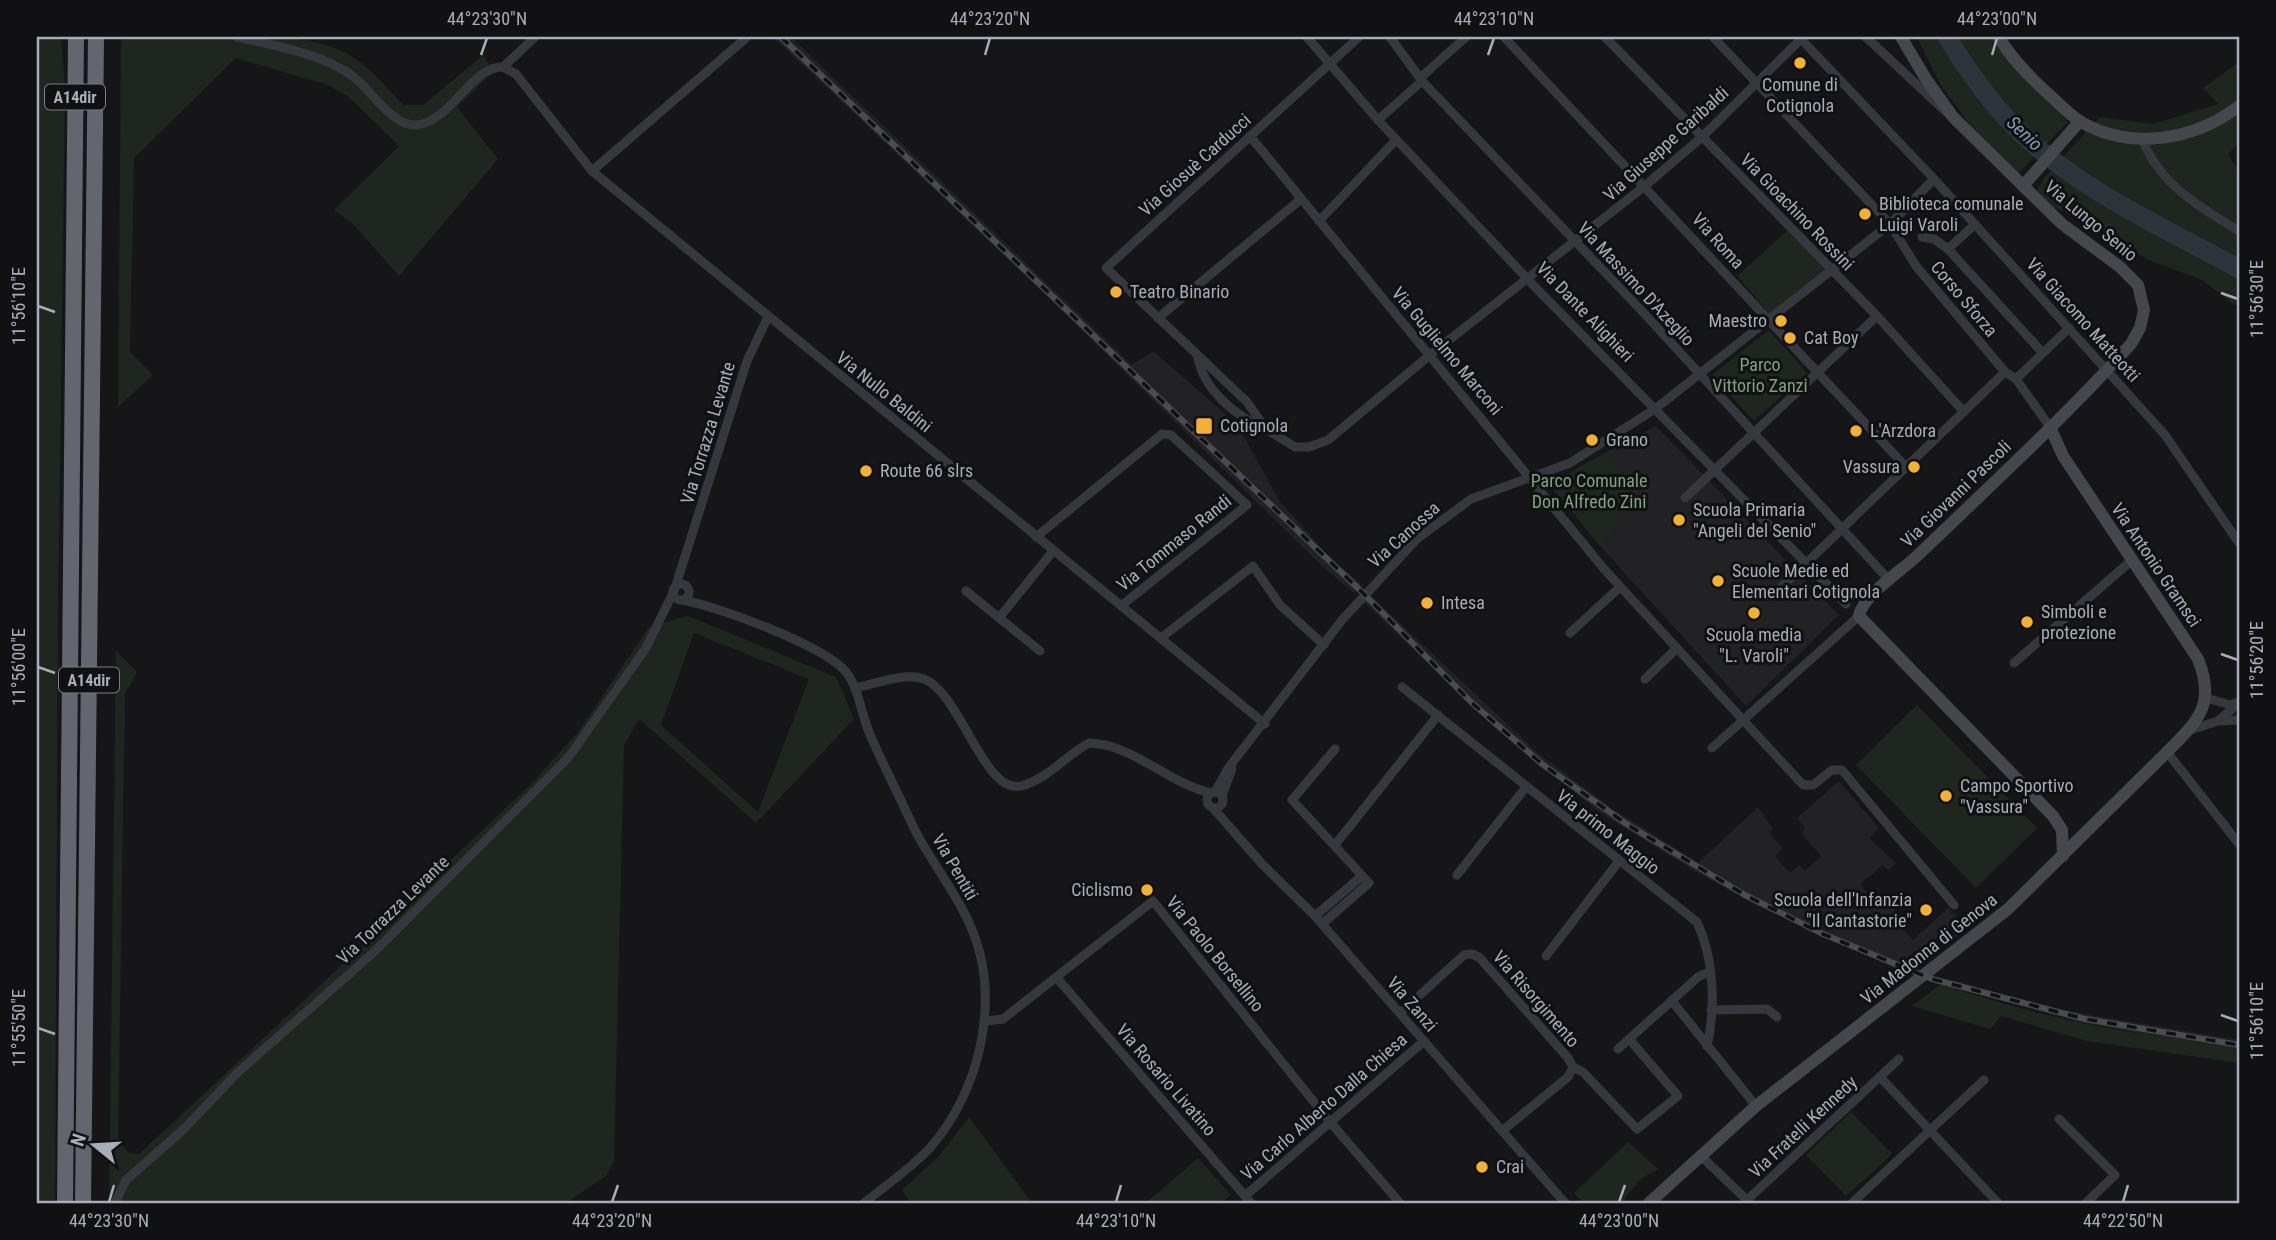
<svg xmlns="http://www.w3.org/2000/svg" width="2276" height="1240" font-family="'Roboto Condensed',sans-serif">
<rect width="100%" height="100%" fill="#161618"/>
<g fill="#222225">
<polygon points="773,37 791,37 1132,365 1153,351 1237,424 1280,502 1331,559 1361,584 1354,593 1323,567 1046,295"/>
<polygon points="1656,426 1839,615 1746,706 1600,546 1624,522 1610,506 1632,484 1605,453"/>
<polygon points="1370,595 1539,754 1610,807 1698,863 1758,807 1773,829 1769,833 1783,848 1775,856 1790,873 1799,865 1805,871 1821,856 1801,833 1805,828 1797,818 1839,781 1879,828 1869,838 1896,863 1888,870 1883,865 1860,884 1880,909 1889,902 1905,921 1900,926 1913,940 1948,908 1967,927 1907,974 1756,905 1693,870 1599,812 1493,726 1364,602"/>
<polygon points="1953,980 2044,1007 2239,1040 2239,1047 2178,1041 2080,1022 1941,984"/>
</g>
<g fill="#1e261f" fill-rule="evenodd">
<polygon points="37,37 61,37 65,89 58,616 55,1203 37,1203 39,707"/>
<path d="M121,37C181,37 293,26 344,52C368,64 385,86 403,105H423L483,55L494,71L457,107L498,159L399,276L354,225L334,210L399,146L349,97L328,85L236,58L134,158L130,352L153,375L118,407Z"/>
<polygon points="1917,37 1994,37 2068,122 2011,181 1940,84"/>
<polygon points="2239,62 2239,144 2228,154 2239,172 2239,308 2202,280 2149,260 2061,210 2031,199 2045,177 2100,117 2154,124 2218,104 2203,88"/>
<polygon points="1789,229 1827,269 1770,314 1737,276"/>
<polygon points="1769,330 1807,373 1754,421 1712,375"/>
<polygon points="1605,453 1633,484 1610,506 1624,522 1600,546 1549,484"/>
<path d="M688,616L836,677L854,719L756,823L639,719L624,746L614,1161L606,1176L566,1203H109L116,651L137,672L125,694L118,1140L129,1153L139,1154L346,961L407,909L437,873L531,784L578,732L649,627ZM694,633L809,679L758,812L661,725Z"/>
<polygon points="1917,705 2037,828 1976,888 1856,765"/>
<path d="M1941,984C2037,1017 2138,1037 2239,1047V1063L2087,1041L2001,1016L1990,1029L1912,1006Z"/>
<polygon points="1851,1112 1892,1154 1846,1196 1806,1155"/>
<polygon points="969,1117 1032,1203 910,1203 902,1190 939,1156"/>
<polygon points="1628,1142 1658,1169 1639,1180 1622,1203 1583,1203 1574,1193"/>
<polygon points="1198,1158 1231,1195 1220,1203 1146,1203"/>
</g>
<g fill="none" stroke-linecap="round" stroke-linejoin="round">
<path stroke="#2c353c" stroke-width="19" d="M1947,37C1966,68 1988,100 2014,126C2076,189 2163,227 2239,269"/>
<g stroke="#37383d" stroke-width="9">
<path d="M237,37C276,46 321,53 354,77C371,90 392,126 416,125C450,123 471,66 503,67"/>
<polyline points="1307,37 1378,120 1535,287 1846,604"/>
<polyline points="1359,37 1106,268 1247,402 1266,429 1295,447 1309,447 1328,440 1430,355 1646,185 1702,137 1803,37"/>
<polyline points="1390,37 1422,81 1641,310 1890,581"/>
<polyline points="1504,37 1907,468"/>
<polyline points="1605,37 1877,316 1964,412"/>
<polyline points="1713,37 1890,224 1916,266 2005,372 2016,379 2050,427"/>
<polyline points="1866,37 1946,112"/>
<polyline points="1801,39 1934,179 2165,435 2239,543"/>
<polyline points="503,67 516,74 592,171 1265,724"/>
<polyline points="503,67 535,37"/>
<polyline points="1420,78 1466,37"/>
<polyline points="1378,120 1422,81"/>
<polyline points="1250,136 1604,569 1803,785 1813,785 1832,770 1842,770 1954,905"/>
<path d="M2142,139C2159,183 2200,208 2239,231"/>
<polyline points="592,171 747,37"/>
<polyline points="1319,221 1396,140"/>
<polyline points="1975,224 1948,249 2042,352"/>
<polyline points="1922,237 1934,239 1948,249"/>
<polyline points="1158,318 1301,199"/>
<path d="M1198,358C1204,390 1236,417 1266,429"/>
<polyline points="2016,379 2069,328"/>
<polyline points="1685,498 1877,316"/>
<polyline points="1036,537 1162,434 1171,435 1247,505 1121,606"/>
<circle cx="681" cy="592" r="8"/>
<polyline points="675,588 747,361 768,317"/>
<polyline points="966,591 1040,651"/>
<polyline points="1773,595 2005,372"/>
<path d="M683,600C719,607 826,646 847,673C859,690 861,713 869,732C882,763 898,793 912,824C928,859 955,889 970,925C1002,997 981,1091 929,1149C910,1169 885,1186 864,1203"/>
<polyline points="999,618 1053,551"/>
<polyline points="1570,633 1620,587"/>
<polyline points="1161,638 1253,566 1280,605 1324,645"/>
<polyline points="2014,663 2132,560"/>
<polyline points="1645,679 1675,650"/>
<path d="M1402,687L1697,922C1714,958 1716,1007 1707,1046"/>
<path d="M855,688C875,684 904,672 924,679C960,692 984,795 1021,786C1048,779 1066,755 1089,743C1134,744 1168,784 1212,793"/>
<polyline points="2206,698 2231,705 2238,702"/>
<polyline points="2220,721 2239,720"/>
<polyline points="2190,730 2218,721 2239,703"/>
<polyline points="1712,748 1859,616"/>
<polyline points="2167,752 2239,844"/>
<circle cx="1215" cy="800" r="8"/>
<polyline points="1215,792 1229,767 1342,620 1417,539 1471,499 1570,463 1655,409 1890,224 1934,179"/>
<polyline points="1222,796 1232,769"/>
<polyline points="1213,808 1262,864 1315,916 1565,1203"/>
<polyline points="1335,845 1438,715"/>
<polyline points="1457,875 1526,787"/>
<polyline points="1315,916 1362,876"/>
<polyline points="1322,924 1369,883 1292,800 1335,749"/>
<polyline points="1546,956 1619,861"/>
<polyline points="1057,978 1251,1203"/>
<polyline points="1672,1001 1756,1106"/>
<polyline points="1711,1010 1767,1009 1777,1017"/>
<polyline points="1400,1013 1464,955 1472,954 1479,957 1568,1058 1573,1067 1568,1077 1502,1131"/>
<polyline points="986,1021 1003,1019 1153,901 1330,1122 1400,1203"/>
<polyline points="1618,1049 1698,977 1709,972"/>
<polyline points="1573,1067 1583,1072 1637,1129 1678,1096 1629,1039"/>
<polyline points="1880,1077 1998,1203"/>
<polyline points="2059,1119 2115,1175 2086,1203"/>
<polyline points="1701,1156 1750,1203"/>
<polyline points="1245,1196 1424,1041"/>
<polyline points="1747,1200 1899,1059"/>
<polyline points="115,1203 126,1180 184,1129 236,1074 373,953 568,758 646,648 674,591"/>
<polyline points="1852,1203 1984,1080"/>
</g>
<g stroke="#45474d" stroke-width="12">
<path d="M1901,37L1926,79L1953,117L2062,224L2120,267L2138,285L2144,310L2140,328L2131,344C2063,419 1989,487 1917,556C1901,571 1862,596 1859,616L2053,816L2062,830L2063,856"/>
<path d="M1999,37C2010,57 2027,74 2044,90C2056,100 2068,114 2081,122C2132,151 2195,140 2239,106"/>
<polyline points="2023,186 2080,121"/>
<path d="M1649,1203L1756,1106L2008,909L2167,752C2199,720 2216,704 2198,659L2063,456L2050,427"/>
</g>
<g stroke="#63666e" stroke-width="16">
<polyline points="65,1203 76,37"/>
<polyline points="83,1203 96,37"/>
</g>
<g stroke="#4a4c52" stroke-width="6">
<polyline id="rail" points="781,37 1364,594 1472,703 1542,764 1628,825 1745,895 1823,934 1932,979 2085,1019 2239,1045"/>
</g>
<use href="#rail" stroke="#111113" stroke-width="3.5" stroke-dasharray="10" stroke-linecap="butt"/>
</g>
<path fill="none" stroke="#a8adb8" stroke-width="2.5" d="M481,55L487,38M985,55L990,38M1488,55L1494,38M1992,55L1997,38M2221,293L2238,299M38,306L55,312M2221,654L2238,660M38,667L55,673M2221,1015L2238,1021M38,1028L55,1034M109,1202L114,1185M612,1202L618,1185M1116,1202L1121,1185M1619,1202L1625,1185M2123,1202L2128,1185"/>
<g fill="#f2b134" stroke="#111113" stroke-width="2.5">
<circle cx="1800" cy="63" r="7"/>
<circle cx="1865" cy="214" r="7"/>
<circle cx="1116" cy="292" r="7"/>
<circle cx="1781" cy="321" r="7"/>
<circle cx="1790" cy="338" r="7"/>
<rect x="1195" y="417" width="18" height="18" rx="3.5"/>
<circle cx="1856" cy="431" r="7"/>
<circle cx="1592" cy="440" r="7"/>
<circle cx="1914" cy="467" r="7"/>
<circle cx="866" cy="471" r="7"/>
<circle cx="1679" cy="520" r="7"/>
<circle cx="1718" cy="581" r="7"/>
<circle cx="1427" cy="603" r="7"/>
<circle cx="1754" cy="613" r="7"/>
<circle cx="2027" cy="622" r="7"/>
<circle cx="1946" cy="796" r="7"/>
<circle cx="1147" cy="890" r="7"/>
<circle cx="1926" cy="910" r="7"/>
<circle cx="1482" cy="1167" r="7"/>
</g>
<g text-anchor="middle" stroke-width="6" stroke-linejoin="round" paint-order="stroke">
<g fill="#111113" stroke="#7b7e86" stroke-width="2">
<rect x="45" y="84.5" width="60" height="25" rx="5"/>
<rect x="59" y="667.5" width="60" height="25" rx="5"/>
</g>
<g font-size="16" font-weight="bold" fill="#a8adb8">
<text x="75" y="103">A14dir</text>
<text x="89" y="686">A14dir</text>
</g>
<g font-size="18" fill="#a8adb8" stroke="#111113" text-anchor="start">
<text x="1800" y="91" text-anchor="middle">Comune di<tspan x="1800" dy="21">Cotignola</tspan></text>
<text x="1879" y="210">Biblioteca comunale<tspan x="1879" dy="21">Luigi Varoli</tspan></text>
<text x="1130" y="298">Teatro Binario</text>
<text x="1767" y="327" text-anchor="end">Maestro</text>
<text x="1804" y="344">Cat Boy</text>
<text x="1220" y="432">Cotignola</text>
<text x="1870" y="437">L'Arzdora</text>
<text x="1606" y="446">Grano</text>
<text x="1900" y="473" text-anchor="end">Vassura</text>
<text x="880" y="477">Route 66 slrs</text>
<text x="1693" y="516">Scuola Primaria<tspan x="1693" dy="21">"Angeli del Senio"</tspan></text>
<text x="1732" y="577">Scuole Medie ed<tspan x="1732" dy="21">Elementari Cotignola</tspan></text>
<text x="1441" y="609">Intesa</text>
<text x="2041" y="618">Simboli e<tspan x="2041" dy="21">protezione</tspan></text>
<text x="1754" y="641" text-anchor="middle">Scuola media<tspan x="1754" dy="21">"L. Varoli"</tspan></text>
<text x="1960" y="792">Campo Sportivo<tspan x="1960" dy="21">"Vassura"</tspan></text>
<text x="1133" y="896" text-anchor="end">Ciclismo</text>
<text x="1912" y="906" text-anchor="end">Scuola dell'Infanzia<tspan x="1912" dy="21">"Il Cantastorie"</tspan></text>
<text x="1496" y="1173">Crai</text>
</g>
<g font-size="18" fill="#a8adb8" stroke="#111113">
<text transform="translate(1666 144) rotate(-42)" y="6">Via Giuseppe Garibaldi</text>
<text transform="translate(1195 165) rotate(-42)" y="6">Via Giosuè Carducci</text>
<text transform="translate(1797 212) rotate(46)" y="6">Via Gioachino Rossini</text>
<text transform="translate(2091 221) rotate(40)" y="6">Via Lungo Senio</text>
<text transform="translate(1718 241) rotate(48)" y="6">Via Roma</text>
<text transform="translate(1636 284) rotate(47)" y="6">Via Massimo D'Azeglio</text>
<text transform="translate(1964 299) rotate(50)" y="6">Corso Sforza</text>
<text transform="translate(1585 312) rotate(46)" y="6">Via Dante Alighieri</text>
<text transform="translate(2083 320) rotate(48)" y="6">Via Giacomo Matteotti</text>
<text transform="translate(1447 351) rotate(50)" y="6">Via Guglielmo Marconi</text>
<text transform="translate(884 392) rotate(39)" y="6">Via Nullo Baldini</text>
<text transform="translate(708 433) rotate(-73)" y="6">Via Torrazza Levante</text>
<text transform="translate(1956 494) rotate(-44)" y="6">Via Giovanni Pascoli</text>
<text transform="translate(1404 535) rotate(-42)" y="6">Via Canossa</text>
<text transform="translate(1174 543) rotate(-39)" y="6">Via Tommaso Randi</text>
<text transform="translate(2156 565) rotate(56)" y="6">Via Antonio Gramsci</text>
<text transform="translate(1608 832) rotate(38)" y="6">Via primo Maggio</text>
<text transform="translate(955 867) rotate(60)" y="6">Via Pentiti</text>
<text transform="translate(393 910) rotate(-44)" y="6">Via Torrazza Levante</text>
<text transform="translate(1929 949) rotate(-38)" y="6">Via Madonna di Genova</text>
<text transform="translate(1215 954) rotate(51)" y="6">Via Paolo Borsellino</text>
<text transform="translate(1536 999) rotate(49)" y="6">Via Risorgimento</text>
<text transform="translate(1412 1004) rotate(49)" y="6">Via Zanzi</text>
<text transform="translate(1166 1080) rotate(49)" y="6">Via Rosario Livatino</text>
<text transform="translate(1324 1107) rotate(-41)" y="6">Via Carlo Alberto Dalla Chiesa</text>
<text transform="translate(1803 1127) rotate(-43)" y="6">Via Fratelli Kennedy</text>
</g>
<g font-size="18" fill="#7fa381" stroke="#111113">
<text x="1760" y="371">Parco<tspan x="1760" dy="21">Vittorio Zanzi</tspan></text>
<text x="1589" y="487">Parco Comunale<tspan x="1589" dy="21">Don Alfredo Zini</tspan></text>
</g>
<g font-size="19" font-style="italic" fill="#7f9bb3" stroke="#111113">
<text transform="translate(2025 133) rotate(43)" y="7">Senio</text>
</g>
</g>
<rect width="2276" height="1240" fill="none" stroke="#111113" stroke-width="77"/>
<g transform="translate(94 1145) rotate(288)" stroke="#111113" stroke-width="5" paint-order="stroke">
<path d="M0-5L12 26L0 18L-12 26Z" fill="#a8adb8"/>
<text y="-10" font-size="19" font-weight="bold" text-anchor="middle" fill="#a8adb8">N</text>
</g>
<rect x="38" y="38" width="2200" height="1164" fill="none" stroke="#a8adb8" stroke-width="2.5"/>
<g font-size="18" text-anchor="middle" fill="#a8adb8">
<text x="487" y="25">44°23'30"N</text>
<text x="990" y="25">44°23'20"N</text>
<text x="1494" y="25">44°23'10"N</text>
<text x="1997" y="25">44°23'00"N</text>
<text transform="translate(2257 299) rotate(-90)" y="6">11°56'30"E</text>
<text transform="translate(19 306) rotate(-90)" y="6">11°56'10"E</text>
<text transform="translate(2257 660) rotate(-90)" y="6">11°56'20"E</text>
<text transform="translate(19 667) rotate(-90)" y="6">11°56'00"E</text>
<text transform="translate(2257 1021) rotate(-90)" y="6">11°56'10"E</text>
<text transform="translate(19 1028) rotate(-90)" y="6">11°55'50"E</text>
<text x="109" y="1227">44°23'30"N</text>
<text x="612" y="1227">44°23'20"N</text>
<text x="1116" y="1227">44°23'10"N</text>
<text x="1619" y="1227">44°23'00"N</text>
<text x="2123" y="1227">44°22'50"N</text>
</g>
</svg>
